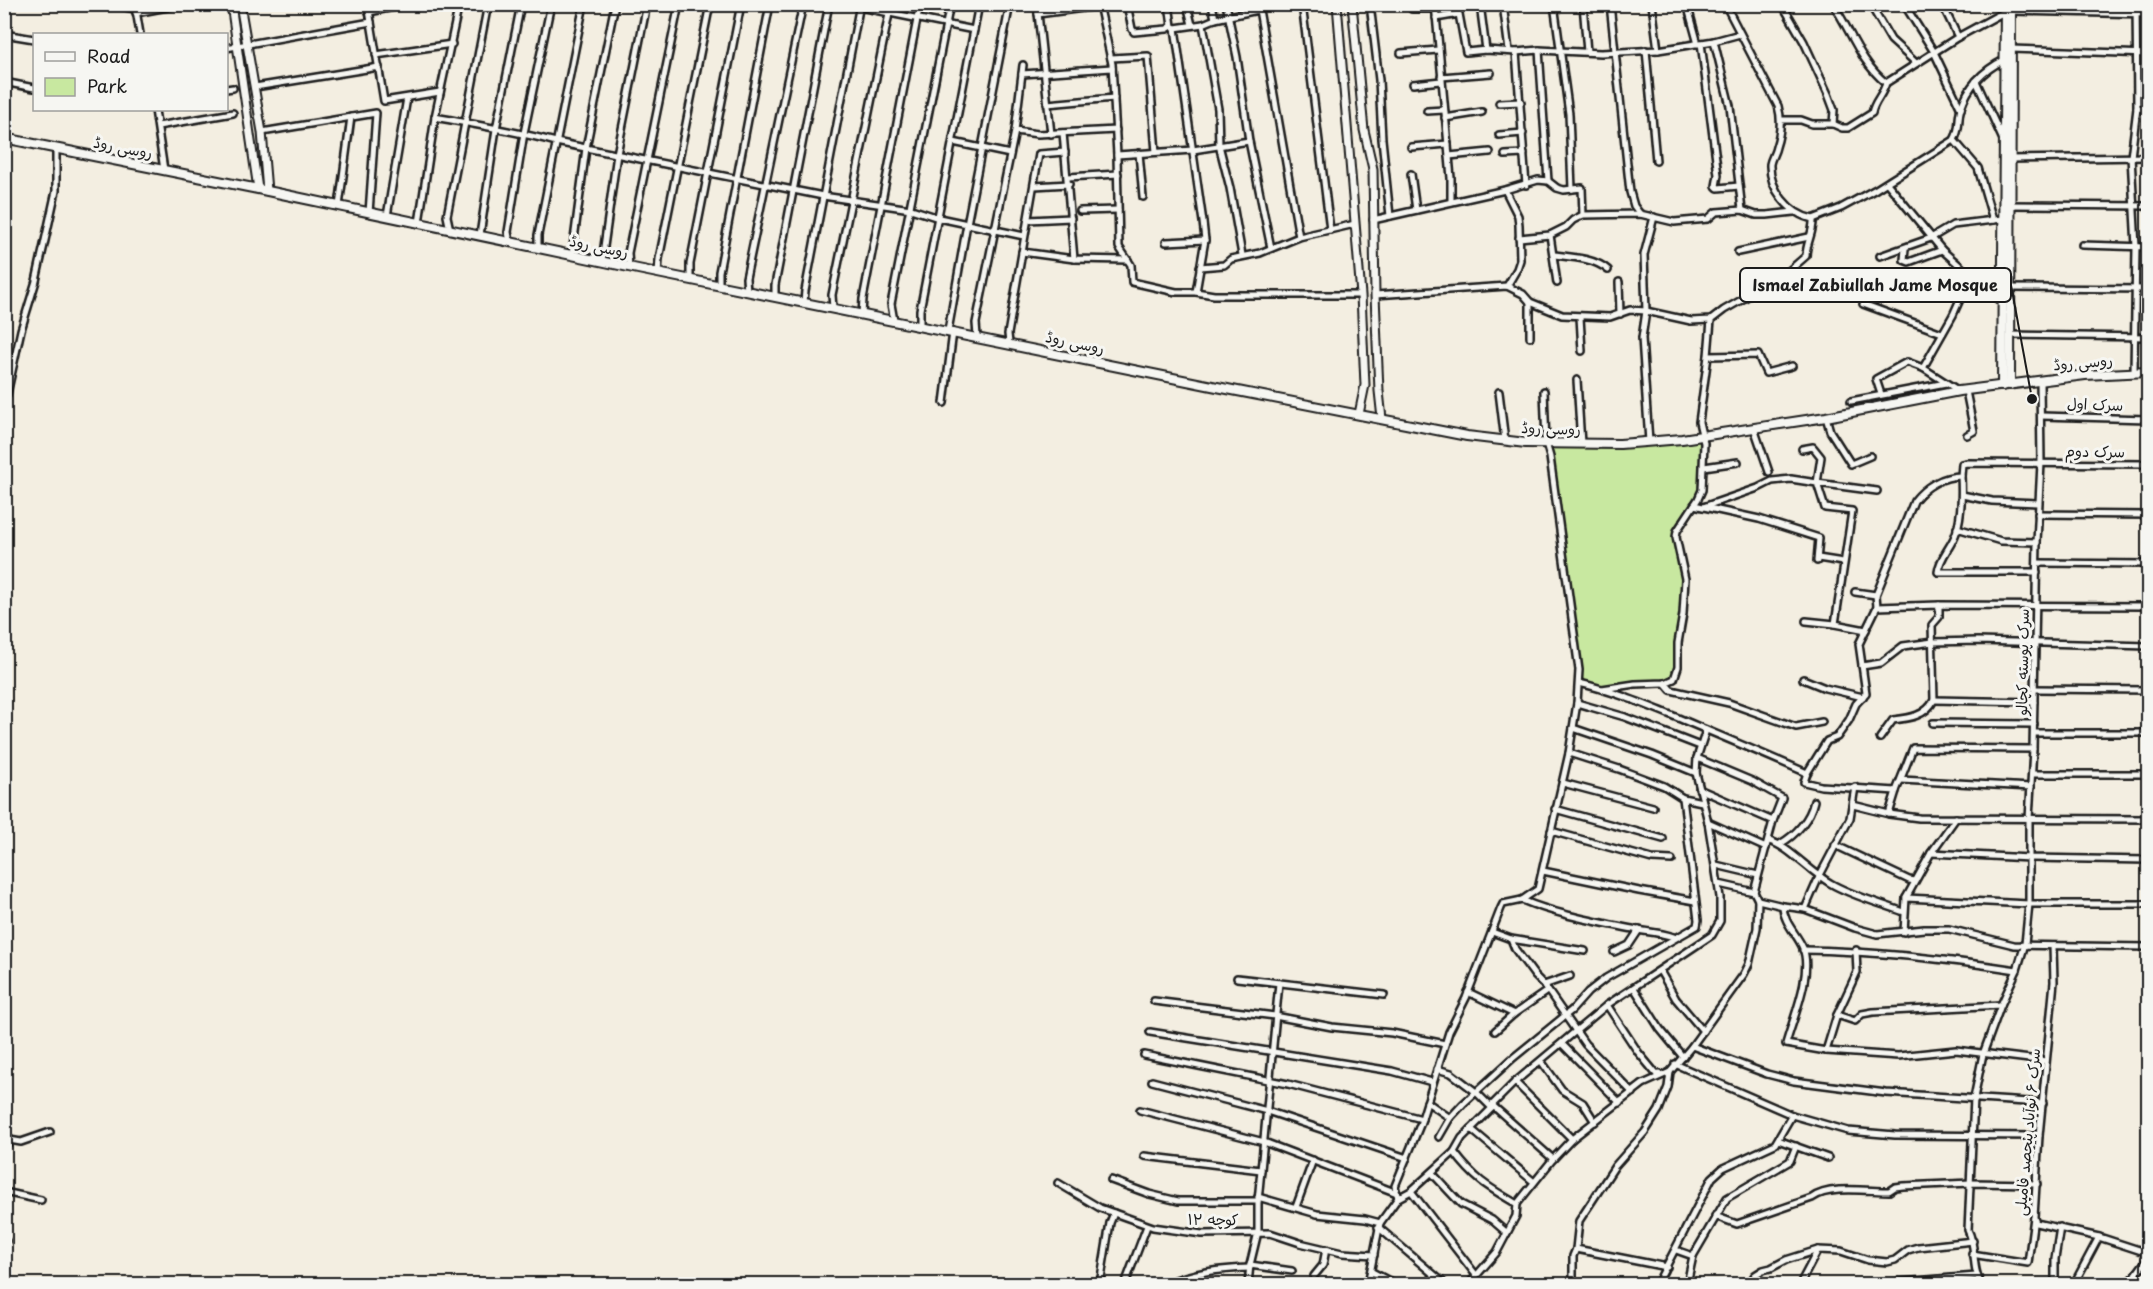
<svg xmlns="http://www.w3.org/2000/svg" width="2153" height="1289" font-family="'Playpen Sans','Playpen Sans Arabic',sans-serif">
<rect width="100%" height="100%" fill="#f3eee1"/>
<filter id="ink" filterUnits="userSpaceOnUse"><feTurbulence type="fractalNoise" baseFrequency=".0167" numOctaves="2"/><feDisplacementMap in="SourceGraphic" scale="12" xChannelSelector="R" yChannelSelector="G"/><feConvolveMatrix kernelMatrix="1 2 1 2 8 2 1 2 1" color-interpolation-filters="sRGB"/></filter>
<g filter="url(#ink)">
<polygon fill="#c8e8a0" stroke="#72825e" stroke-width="1.5" points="1703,435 1702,490 1677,531 1685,579 1678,667 1674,679 1602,689 1579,683 1546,443 1565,444"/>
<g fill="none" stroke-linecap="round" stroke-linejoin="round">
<g stroke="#1c1c1c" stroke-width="10">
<g id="minor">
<polyline points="112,4 135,9"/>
<polyline points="135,4 140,34"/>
<polyline points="368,4 384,101 440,92"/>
<polyline points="845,4 974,30"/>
<polyline points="1037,4 1051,134"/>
<polyline points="1099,4 1112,64 1117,155 1119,247 1131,265 1132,282 1176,292 1196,292 1214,295 1361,295"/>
<polyline points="1127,4 1132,29 1134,32 1167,29 1172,26"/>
<polyline points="1169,4 1172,26 1175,28 1203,222 1205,240 1196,292"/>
<polyline points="1187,4 1192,25"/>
<polyline points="1212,4 1215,19"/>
<polyline points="1226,4 1237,57 1249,141 1271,248"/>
<polyline points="1258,4 1299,237"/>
<polyline points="1302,4 1330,230"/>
<polyline points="1370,4 1379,80 1382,139 1390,216"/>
<polyline points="1411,4 1412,9 1435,9"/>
<polyline points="1435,4 1451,178 1451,202"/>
<polyline points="1480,4 1486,50"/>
<polyline points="1503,4 1509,51"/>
<polyline points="1554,4 1569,114 1572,189"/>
<polyline points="1583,4 1587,52"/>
<polyline points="1610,4 1630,192 1634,206 1640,214"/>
<polyline points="1652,4 1658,50"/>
<polyline points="1687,4 1698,44"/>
<polyline points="1782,4 1804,42 1828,94 1834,110 1833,124"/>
<path d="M1833,4C1851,31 1860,62 1886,83"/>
<polyline points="1904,4 1934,52 1961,109"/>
<polyline points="1942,4 1958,37"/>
<polyline points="1871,6 1891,40 1916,63"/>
<polyline points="2011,11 2148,14"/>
<polyline points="369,12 410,4"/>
<polyline points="136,13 183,4"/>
<polyline points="1038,14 1099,6"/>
<polyline points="1436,18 1459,14 1466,52 1486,50 1516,52 1539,50 1601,53 1658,50 1714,41 1740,34"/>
<polyline points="1203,24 1218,109 1219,145 1230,188 1242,255"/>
<polyline points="1175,28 1203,24 1215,19 1258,10"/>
<polyline points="4,34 34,39"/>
<polyline points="1714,41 1730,106 1742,210"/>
<polyline points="1701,43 1718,175 1716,186 1718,188 1739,186"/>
<polyline points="226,48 371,22"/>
<polyline points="2011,49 2148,54"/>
<polyline points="1539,50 1548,181"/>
<polyline points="1646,50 1656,161"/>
<polyline points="1516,52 1526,185"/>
<polyline points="1401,53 1438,50"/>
<polyline points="376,55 452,44"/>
<polyline points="1111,58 1148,56 1156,152"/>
<polyline points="1022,74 1112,68"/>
<polyline points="1441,77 1491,73"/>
<polyline points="1976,81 2003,140"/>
<polyline points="4,82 34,88"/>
<polyline points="1413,84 1441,81"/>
<polyline points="255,87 379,67"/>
<polyline points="226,89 233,88"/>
<polyline points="1499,103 1521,102"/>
<polyline points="1047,104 1114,98"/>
<polyline points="2137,108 2148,109"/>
<polyline points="155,110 164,170"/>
<polyline points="1427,111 1444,110"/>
<path d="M435,117C476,125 516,131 556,142L823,196L911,209L939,218L1024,236"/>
<polyline points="1445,118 1482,112"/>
<path d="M1782,120H1801L1812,124H1833L1842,128H1848L1872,113C1874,101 1883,95 1886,83L1958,37L2004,12"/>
<polyline points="158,126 233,113"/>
<polyline points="1015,131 1038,134 1116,130"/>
<polyline points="262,132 376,113 369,213"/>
<polyline points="1063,133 1074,259"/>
<polyline points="1499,135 1523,133"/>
<polyline points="1954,140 1978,168 1993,220"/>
<polyline points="953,142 1010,154"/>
<polyline points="1411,147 1448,144"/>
<polyline points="1139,153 1143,197"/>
<polyline points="1117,155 1193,150 1249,141"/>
<polyline points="1505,155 1524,154"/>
<polyline points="1449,156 1490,152"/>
<polyline points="2010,159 2148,157"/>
<polyline points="1411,174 1416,210"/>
<polyline points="1068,177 1118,174"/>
<polyline points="1887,183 1942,250 2002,303"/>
<polyline points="1034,186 1069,184"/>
<polyline points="1505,190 1518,216 1519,225 1520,260 1517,269 1507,286"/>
<polyline points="2009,205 2148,206"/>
<polyline points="339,206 351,117"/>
<polyline points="1080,211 1118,210"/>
<polyline points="387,216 407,98"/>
<path d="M1813,219L1841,208L1876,189L1954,140C1961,128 1957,120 1961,108C1968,86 1984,70 2004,60"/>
<polyline points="1028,220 1071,218"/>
<polyline points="1373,220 1505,190 1538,180 1548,181 1557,188 1564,190 1582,188 1583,215"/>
<polyline points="419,223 435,117 459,4"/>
<polyline points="450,230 447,216 488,4"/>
<polyline points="480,235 496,129 521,4"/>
<polyline points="1550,235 1557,283"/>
<polyline points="1519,238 1550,235 1566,227 1573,220 1583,215 1640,214 1674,222 1708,219 1716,212 1742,210 1756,215 1767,215 1794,212"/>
<polyline points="510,242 508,232 524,133 551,4"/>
<polyline points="1166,242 1205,240"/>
<polyline points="2082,245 2148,247"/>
<polyline points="538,248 538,235 584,4"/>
<polyline points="1905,249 1904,260 1909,262 1942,250"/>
<polyline points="1022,252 1074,259 1128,260"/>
<polyline points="1738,252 1809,237"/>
<polyline points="572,255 586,148 615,4"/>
<path d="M1554,255C1571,257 1595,258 1608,270"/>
<polyline points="1880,256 1931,238 1953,225 2002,219"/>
<polyline points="602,261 617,154 647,4"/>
<polyline points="629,267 628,253 679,4"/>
<polyline points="1200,267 1224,265 1231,259 1260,253 1299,237 1355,224"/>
<polyline points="658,273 659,259 710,4"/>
<polyline points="690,279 690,264 741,4"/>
<polyline points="1928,281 1942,284 1966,286"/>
<polyline points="1619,282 1620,314"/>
<polyline points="719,285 719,272 770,4"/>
<polyline points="2009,288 2148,289"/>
<polyline points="747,291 746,278 803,4"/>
<path d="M1375,295L1507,286L1523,294L1530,302L1562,315L1610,317L1630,310L1646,311L1691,321L1711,320L1724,310L1783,276L1806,256C1806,243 1814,232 1813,219C1789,214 1769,189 1770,164C1771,158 1775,153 1776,147C1781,132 1782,120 1778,106L1725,4"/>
<polyline points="775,297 775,285 829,4"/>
<polyline points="804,302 805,291 860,4"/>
<polyline points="1530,302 1530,337"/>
<polyline points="1863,304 1942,333"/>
<polyline points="833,308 832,295 891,4"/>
<polyline points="862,314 863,299 920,4"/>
<polyline points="1580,317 1582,351"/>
<polyline points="894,321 891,304 950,4"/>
<polyline points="920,325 920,310 979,4"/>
<polyline points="948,331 967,224 1010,4"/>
<polyline points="2010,335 2148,337"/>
<polyline points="977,336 976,323 1015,131 1023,65"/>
<polyline points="1009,343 1008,334 1039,154 1065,152"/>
<polyline points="1708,356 1758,355 1766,373 1792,366"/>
<polyline points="1923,368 1953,315 1971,275"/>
<polyline points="2134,372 2136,247 2131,157 2137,108 2136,4"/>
<polyline points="1577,380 1581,444"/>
<polyline points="1966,391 1974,431 1967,435"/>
<polyline points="1499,392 1505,441"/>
<polyline points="1881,394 1876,379 1907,362 1923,368 1959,391"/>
<polyline points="1851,401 1946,383"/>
<polyline points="944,403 953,332"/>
<polyline points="4,408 21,330 36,281 56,191 56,149"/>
<polyline points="2041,416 2148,419"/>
<polyline points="1826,417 1830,431 1851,464 1870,456"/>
<polyline points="1754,428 1769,472"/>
<polyline points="1649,442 1642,338 1646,311 1644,255 1654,217"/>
<polyline points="1802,449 1813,447 1821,457 1817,483 1877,491"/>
<polyline points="1704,467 1738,462"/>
<polyline points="1961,476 1962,464 1967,463 2148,464"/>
<polyline points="1962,495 1992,501 2038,503"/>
<polyline points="1694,505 1703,507 1758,488 1772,481 1791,479 1817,483 1825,508 1852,511 1835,624"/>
<polyline points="1704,507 1759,519 1819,538 1817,561"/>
<polyline points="2038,514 2148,515"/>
<polyline points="1957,528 2001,541 2037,542"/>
<polyline points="1818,558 1843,562"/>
<polyline points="2037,563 2148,564"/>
<polyline points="1855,592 1876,595"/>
<polyline points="1877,607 1939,605 2148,606"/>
<polyline points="1806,621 1835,624 1866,630"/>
<polyline points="1862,666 1881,663 1903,646 1933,642 1978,641 2148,646"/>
<polyline points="1803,679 1825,688 1863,697"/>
<path d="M1579,683C1610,690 1641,703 1671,715C1716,734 1762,753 1807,773"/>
<polyline points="1665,683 1671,690 1729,703 1796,727 1822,722"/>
<polyline points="1602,689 1635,684 1665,683 1674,679 1678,667 1678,643 1683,614 1685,579 1676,537 1677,531 1698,499 1702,490 1704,443 1699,422 1708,356 1711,320"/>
<polyline points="2034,689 2148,690"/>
<polyline points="1934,700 2034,702"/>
<polyline points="1577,703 1625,717 1700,746"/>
<polyline points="1933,723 2034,724"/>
<polyline points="1573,728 1652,755 1696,773"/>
<polyline points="2034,733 2148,733"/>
<path d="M1880,738L1893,720C1910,718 1926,716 1934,700L1932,625L1939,617V605"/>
<polyline points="1569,753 1619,769 1664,786 1683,798 1702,802"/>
<polyline points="2032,774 2148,774"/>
<polyline points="1901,780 2031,787"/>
<polyline points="1563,783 1653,807"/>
<polyline points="1699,789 1773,821"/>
<path d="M1896,791L1821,786L1804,782L1807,773L1827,741L1837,737L1849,720L1856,704L1866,693L1859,644L1877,607L1876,595L1914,501C1925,487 1942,476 1961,476C1962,495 1962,515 1956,533C1951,548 1940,556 1938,572H2037"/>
<polyline points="1853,805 1889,814 1919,818 2148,819"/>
<polyline points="1555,809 1663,839"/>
<polyline points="1889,814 1896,791 1913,748 2033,749"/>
<polyline points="1708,822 1766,848"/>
<polyline points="1551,831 1652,859 1672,860"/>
<path d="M1769,841C1787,845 1810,872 1830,883C1852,896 1880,903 1904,912"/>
<path d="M1780,844C1796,835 1810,819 1814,801"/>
<polyline points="1835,845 1909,880 1915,881"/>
<polyline points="1931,853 2030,858 2148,860"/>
<polyline points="1716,865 1758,875"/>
<polyline points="1543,871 1639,891 1695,901"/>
<polyline points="1719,884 1754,892"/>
<polyline points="1906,898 2029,904 2148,904"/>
<path d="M1522,900C1557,915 1599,922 1637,930C1650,932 1662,933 1674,937"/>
<polyline points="1758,900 1783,906 1805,909 1855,928 1877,934 1924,929 1949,929 2014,945 2148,947"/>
<path d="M1783,906C1783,922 1797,934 1803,948C1813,974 1793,1018 1786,1044L1826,1051L1898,1056L1956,1050L2046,1061"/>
<polyline points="1805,909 1819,877 1850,818 1855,787"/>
<polyline points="1492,932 1511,939 1585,951"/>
<polyline points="1904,932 1906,898 1931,853 1956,818"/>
<polyline points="1511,939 1515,949 1535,976 1544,985 1585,1044 1633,1093"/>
<path d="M1803,950C1875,951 1946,959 2017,970"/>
<polyline points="1614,952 1629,945 1639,930"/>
<polyline points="1660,971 1676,999 1703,1031"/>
<polyline points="1237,978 1384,995"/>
<polyline points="1544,985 1570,976"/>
<polyline points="1634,988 1660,1029 1683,1057"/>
<polyline points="1468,992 1514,1014"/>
<polyline points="1154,1001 1275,1016 1332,1027 1392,1033 1445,1044"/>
<polyline points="1607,1005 1638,1052 1657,1075 1659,1074"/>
<polyline points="1837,1015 1855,1021 1862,1014 1873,1012 2001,1005"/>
<polyline points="1495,1031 1514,1014 1547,991"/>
<polyline points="1150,1032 1392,1071 1432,1082"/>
<polyline points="1562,1044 1620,1103"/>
<polyline points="1692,1046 1767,1074 1794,1081 1886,1093 2043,1103"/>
<polyline points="1826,1051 1837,1015 1857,972 1856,950"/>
<polyline points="1144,1055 1288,1084 1422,1119"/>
<polyline points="1541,1061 1562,1090 1583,1103 1595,1122"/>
<polyline points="1675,1064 1792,1115 1848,1131 1895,1135 2039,1136"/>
<polyline points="1437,1069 1451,1073 1476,1092 1492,1108"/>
<polyline points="1152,1081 1267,1111 1407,1158"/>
<polyline points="1515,1082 1572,1139"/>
<polyline points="1427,1102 1450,1118"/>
<polyline points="1492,1105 1553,1159"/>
<polyline points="1140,1110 1264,1142 1397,1193"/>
<polyline points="1471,1129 1534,1182"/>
<polyline points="1439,1137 1450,1118 1463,1104 1513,1058 1572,1010 1588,992 1606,978 1697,926 1698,920 1683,798"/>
<polyline points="4,1139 21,1142 50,1132"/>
<polyline points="1778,1140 1828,1158"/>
<polyline points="4,1148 11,1140"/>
<path d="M1454,1152C1475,1180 1488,1187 1517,1204"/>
<polyline points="1144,1156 1261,1170"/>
<polyline points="1432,1173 1461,1204 1492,1220 1507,1233"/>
<polyline points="1111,1180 1149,1194 1178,1201 1258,1201"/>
<polyline points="1058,1183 1100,1208 1153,1227 1202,1234 1270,1233 1300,1243 1342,1253 1374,1255"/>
<polyline points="1411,1191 1476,1275"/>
<polyline points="4,1192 41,1200"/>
<polyline points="1258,1197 1317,1214 1365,1219 1380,1223"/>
<polyline points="1398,1198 1395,1186 1420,1125 1449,1032 1466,998 1501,908 1503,904 1522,900 1538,889 1569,753 1577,703 1579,670 1550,457 1546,443 1544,391"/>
<polyline points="1296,1207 1313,1160"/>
<path d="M1715,1216L1737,1224L1812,1198C1829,1185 1867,1191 1889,1191L1895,1187L1903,1186L1971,1183L2037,1184"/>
<polyline points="2034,1218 2036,1223 2099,1237 2148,1253"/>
<polyline points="1378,1227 1445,1284"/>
<polyline points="4,1241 6,1241"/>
<polyline points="1576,1249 1667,1267"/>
<polyline points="1676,1250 1693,1256"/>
<polyline points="1972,1254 2028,1263 2034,1217 2039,1136 2054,982 2053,946"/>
<polyline points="1250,1265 1292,1271"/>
<polyline points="1372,1272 1395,1284"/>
<polyline points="1314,1276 1323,1265 1326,1249"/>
<polyline points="1100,1284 1110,1223 1114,1213"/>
<polyline points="1125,1284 1147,1226"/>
<path d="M1165,1284C1193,1272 1220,1269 1250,1268"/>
<polyline points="1248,1284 1250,1265 1258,1232 1258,1201 1279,983"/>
<polyline points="1368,1284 1380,1223 1398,1198 1411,1191 1454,1152 1462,1138 1492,1108 1492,1105 1515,1082 1607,1005 1712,935 1720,921 1720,897 1708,822 1696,773 1697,758 1706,730"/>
<polyline points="1469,1284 1497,1252 1516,1216 1517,1204 1553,1159 1572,1139 1643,1084 1670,1072"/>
<polyline points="1573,1284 1573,1256 1576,1249 1579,1221 1615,1166 1645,1132 1659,1110 1668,1087 1670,1072 1692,1046 1744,974 1749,964 1757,928 1758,900 1754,892 1773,821 1782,798 1752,781 1697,758"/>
<polyline points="1657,1284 1712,1178 1723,1168 1775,1144 1792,1115"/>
<polyline points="1687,1284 1693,1256 1727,1198 1785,1164 1790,1161 1796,1146"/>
<polyline points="1749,1284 1755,1275 1763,1270 1771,1268 1786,1260 1818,1250 1841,1251 1868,1260 1887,1262 1895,1260 1908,1250 1918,1247 1973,1241"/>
<polyline points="1800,1284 1818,1250"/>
<polyline points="1877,1284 1976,1276"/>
<path d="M1981,1284C1971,1267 1977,1247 1968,1230L1974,1098L1983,1054L2001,1005L2017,970L2025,944L2029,904V819L2033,749L2037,542L2041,463L2040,381"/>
<polyline points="2055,1284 2055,1259 2060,1227"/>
<polyline points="2074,1284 2099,1237"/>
<polyline points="2129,1284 2148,1258"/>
</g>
</g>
<g stroke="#1c1c1c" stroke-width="11">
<g id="tertiary">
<polyline points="231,4 258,189"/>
<polyline points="240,4 262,132 267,191"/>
<polyline points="1337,4 1361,295 1365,385 1359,414"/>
<polyline points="1352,4 1364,130 1373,169 1375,295 1379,391 1382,419"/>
</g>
</g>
<g stroke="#1c1c1c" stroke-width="12">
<g id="secondary">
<polyline points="4,138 258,189 638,269 1212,386 1467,436 1526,443 1620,444 1682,439 1826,417 1959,391 2085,375 2148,372"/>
<polyline points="2010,385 2011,4"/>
<polyline points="2002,386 2005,4"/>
</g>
</g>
<use href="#minor" stroke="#f6f6f2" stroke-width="5"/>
<use href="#tertiary" stroke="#f6f6f2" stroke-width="7"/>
<use href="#secondary" stroke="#f6f6f2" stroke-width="8"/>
</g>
</g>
<g text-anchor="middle" stroke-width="6" stroke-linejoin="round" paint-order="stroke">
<g font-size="15" fill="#1c1c1c" stroke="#f6f6f2">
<text transform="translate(123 148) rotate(11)" y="5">روسی روڈ</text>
<text transform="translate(599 247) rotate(12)" y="5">روسی روڈ</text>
<text transform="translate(1075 343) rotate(12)" y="5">روسی روڈ</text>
<text transform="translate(2083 363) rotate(-5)" y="5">روسی روڈ</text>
<text transform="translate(2095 405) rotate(2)" y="5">سرک اول</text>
<text transform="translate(1551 429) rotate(2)" y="5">روسی روڈ</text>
<text transform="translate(2095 452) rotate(1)" y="5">سرک دوم</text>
<text transform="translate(2023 662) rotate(-89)" y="5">سرک پوسته کچالو</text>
<text transform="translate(2028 1132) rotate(-85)" y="5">سرک ۶ نوآباد پنجصد فامیلی</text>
<text transform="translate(1213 1220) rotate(1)" y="5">کوچه ۱۲</text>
</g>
</g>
<path fill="none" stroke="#1c1c1c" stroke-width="2" d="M2032 399L2011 285"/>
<circle fill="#1c1c1c" stroke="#f6f6f2" stroke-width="2" cx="2032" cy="399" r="6"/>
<rect fill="#f6f6f2" stroke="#1c1c1c" stroke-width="2" x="1740" y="268" width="271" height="34" rx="6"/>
<g font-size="16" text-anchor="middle" font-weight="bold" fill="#1c1c1c">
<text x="1875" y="291">Ismael Zabiullah Jame Mosque</text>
</g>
<rect width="2153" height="1289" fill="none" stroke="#f6f6f2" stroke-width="24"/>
<rect x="12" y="12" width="2129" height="1265" fill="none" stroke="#1c1c1c" stroke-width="2" filter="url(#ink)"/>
<rect x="33" y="33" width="195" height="78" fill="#f6f6f2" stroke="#9f9f9c" stroke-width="1.5"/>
<rect x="45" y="52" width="30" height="9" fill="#f6f6f2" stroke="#9f9f9c" stroke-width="1.5"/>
<text x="87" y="63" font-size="18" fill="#1c1c1c">Road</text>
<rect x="45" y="78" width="30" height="18" fill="#c8e8a0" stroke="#9f9f9c" stroke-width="1.5"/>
<text x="87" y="93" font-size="18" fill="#1c1c1c">Park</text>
</svg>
